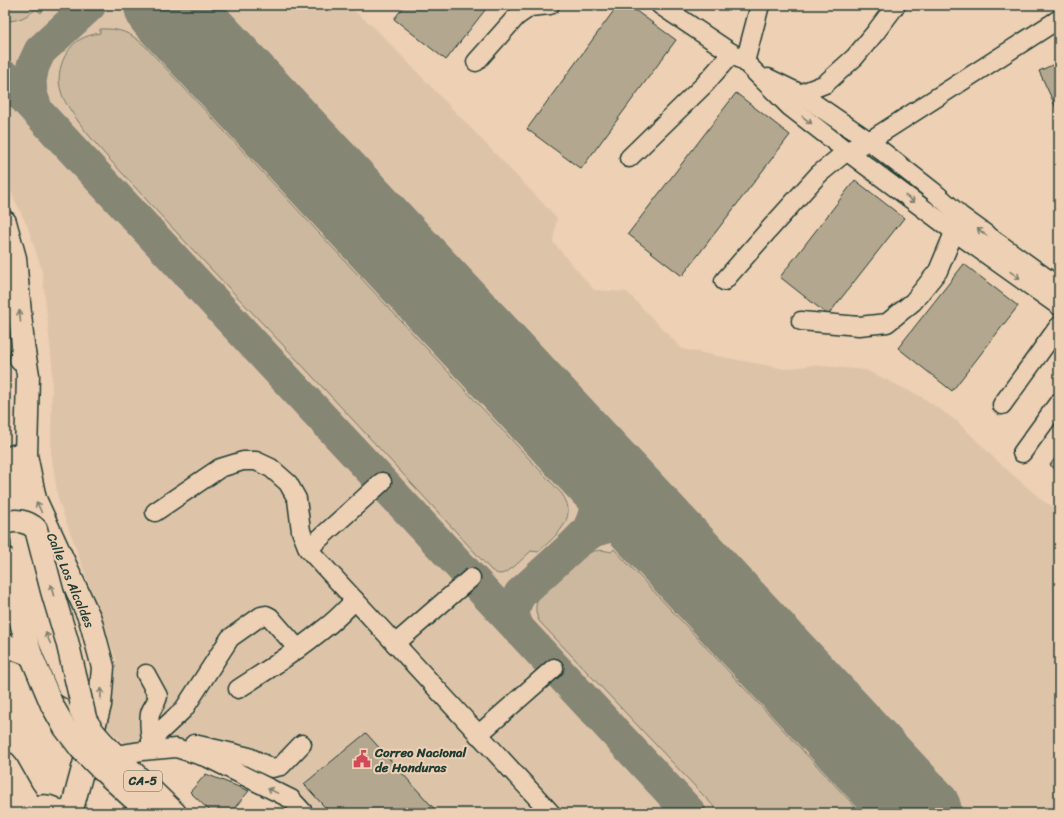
<svg xmlns="http://www.w3.org/2000/svg" width="1064" height="818" font-family="Sriracha,sans-serif">
<rect width="100%" height="100%" fill="#eed0b4"/>
<filter id="ink" filterUnits="userSpaceOnUse"><feTurbulence type="fractalNoise" baseFrequency=".025" numOctaves="2"/><feDisplacementMap in="SourceGraphic" scale="8" xChannelSelector="R" yChannelSelector="G"/><feConvolveMatrix kernelMatrix="1 2 1 2 8 2 1 2 1" color-interpolation-filters="sRGB"/></filter>
<g filter="url(#ink)">
<polygon fill="#ddc4a9" points="5,5 347,5 374,27 557,218 553,242 594,290 627,292 682,349 785,369 812,365 866,370 922,397 958,422 995,459 1043,501 1059,510 1059,813 320,813 311,804 279,783 171,740 161,727 130,748 103,725 113,693 116,659 58,499 51,452 52,364 42,270 28,228 5,179"/>
<g fill="#ccb89f" stroke="#767a6a">
<path d="M5,5H48L41,13L36,9C26,17 19,21 5,21Z"/>
<path d="M100,29C120,28 131,33 145,46L562,494C580,519 554,537 538,552L531,551C524,557 509,574 500,574C497,574 494,572 491,570C404,475 317,380 228,287C193,250 158,213 124,175C106,156 88,136 73,114C68,106 63,100 61,91C55,73 64,50 79,40C86,36 93,34 100,33Z"/>
<path d="M614,549L861,813H720L539,621C534,611 535,600 542,592L585,555C594,550 601,549 611,552Z"/>
</g>
<g fill="none" stroke-linecap="round" stroke-linejoin="round">
<g stroke="#868674" stroke-width="33">
<polyline points="5,77 690,813"/>
<polyline points="37,111 31,94 30,81 33,66 40,51 90,5"/>
<path d="M576,543C580,538 586,534 589,528C597,513 599,492 594,476C592,469 589,462 586,455"/>
<path d="M519,630C512,614 511,611 520,594L576,543L593,531L621,523L639,525L662,536"/>
</g>
<polyline stroke="#868674" stroke-width="84" points="166,5 920,813"/>
</g>
<g fill="#b4a790" stroke="#1f3d34">
<polygon points="405,5 489,5 446,60 394,19"/>
<polygon points="618,5 628,5 676,40 581,169 527,129"/>
<polygon points="1059,62 1059,114 1039,71"/>
<polygon points="736,93 790,135 682,276 628,234"/>
<polygon points="855,180 904,218 828,315 780,277"/>
<polygon points="964,264 1018,306 952,391 898,348"/>
<polygon points="1059,453 1059,472 1050,465"/>
<polygon points="366,733 438,813 330,813 304,784"/>
<polygon points="206,774 249,791 230,813 212,813 190,792"/>
</g>
<g fill="none" stroke-linecap="round" stroke-linejoin="round">
<g stroke="#1f3d34" stroke-width="21">
<g id="minor">
<polyline points="660,5 745,62 790,107 853,156 955,232 1059,306"/>
<polyline points="476,62 517,16 530,7 550,5"/>
<polyline points="745,62 760,5"/>
<polyline points="768,78 799,93 869,141 934,192 961,216 1059,287"/>
<polyline points="792,97 825,84 855,57 875,33 896,5"/>
<polyline points="629,158 704,85 732,53"/>
<polyline points="724,281 766,233 819,174 847,151 869,141 1059,19"/>
<polyline points="801,321 859,326 887,323 913,302 938,271 959,221"/>
<polyline points="1002,405 1059,326"/>
<polyline points="1022,453 1059,402"/>
<polyline points="155,512 220,468 243,461 256,461 271,468 288,483 297,499 301,531 308,549 551,813"/>
<polyline points="308,549 382,482"/>
<polyline points="395,644 471,578"/>
<path d="M146,674L158,696C157,703 151,708 150,714C148,725 151,737 152,748"/>
<path d="M238,689C268,670 298,650 325,628C336,620 345,610 355,600"/>
<polyline points="478,735 554,668"/>
<polyline points="151,740 184,709 230,638 261,616 266,615 270,617 298,649"/>
<polyline points="194,744 233,753 249,757 272,768 281,766 302,744"/>
<polyline points="116,755 142,751 176,748 208,758 291,799 304,813"/>
</g>
</g>
<g stroke="#1f3d34" stroke-width="25">
<g id="major">
<polyline points="5,222 15,258 23,346 21,360"/>
<polyline points="23,346 28,375 26,455 35,499 90,619 103,667 100,705 71,813"/>
<polyline points="14,456 23,546 34,594 46,631 69,687"/>
<polyline points="5,559 22,626 31,655 52,705"/>
<polyline points="5,645 31,655"/>
<polyline points="110,750 175,813"/>
<polyline points="5,763 22,793 33,809"/>
<polyline points="100,768 149,813"/>
<polyline points="5,794 16,813"/>
<path d="M29,813C38,803 51,805 60,813"/>
</g>
</g>
<use href="#minor" stroke="#eed0b4" stroke-width="18"/>
<use href="#major" stroke="#eed0b4" stroke-width="22"/>
<g stroke="#1f3d34" stroke-width="25" stroke-linecap="butt">
<g id="major-bridge">
<path d="M5,523C15,519 28,521 36,529L52,591L67,641L86,722"/>
<polyline points="52,705 65,728 81,749 100,768"/>
<path d="M80,709C88,727 96,736 110,750"/>
</g>
</g>
<use href="#major-bridge" stroke="#eed0b4" stroke-width="22"/>
</g>
<defs><path id="oneway-shaft" d="M-6 0H5M1.5-3L5.5 0L1.5 3" fill="none" stroke-width="1.6" stroke-linecap="round" stroke-linejoin="round"/></defs>
<g stroke="#7c7f6e">
<use href="#oneway-shaft" transform="translate(807 120) rotate(38)"/>
<use href="#oneway-shaft" transform="translate(910 199) rotate(37)"/>
<use href="#oneway-shaft" transform="translate(982 232) rotate(-144)"/>
<use href="#oneway-shaft" transform="translate(1015 275) rotate(35)"/>
<use href="#oneway-shaft" transform="translate(20 316) rotate(-95)"/>
<use href="#oneway-shaft" transform="translate(39 507) rotate(-114)"/>
<use href="#oneway-shaft" transform="translate(52 590) rotate(-105)"/>
<use href="#oneway-shaft" transform="translate(48 638) rotate(-113)"/>
<use href="#oneway-shaft" transform="translate(101 694) rotate(-86)"/>
<use href="#oneway-shaft" transform="translate(273 791) rotate(-154)"/>
</g>
</g>
<defs>
<g id="civic-bare" transform="scale(1.38)"><path d="M-.6-6.5H3V-4.5H.6V-3L4-1V1h2V6H-6V1h2V-1L-.6-3ZM-1.2 2.5V6h2.4V2.5Z" fill="#d1495b" stroke="#eed0b4" stroke-width="2.5" paint-order="stroke"/></g>
</defs>
<g fill-rule="evenodd">
<use href="#civic-bare" x="362" y="759"/>
</g>
<g text-anchor="middle" stroke-width="4" stroke-linejoin="round" paint-order="stroke">
<rect fill="#eed0b4" stroke="#5d695a" stroke-width="1" x="124" y="771" width="38" height="20" rx="3"/>
<g font-size="12" font-weight="bold" fill="#1f3d34">
<text x="143" y="785">CA-5</text>
</g>
<g font-size="13" fill="#1f3d34" stroke="#eed0b4">
<text transform="translate(71 580) rotate(67)" y="5">Calle Los Alcaldes</text>
</g>
<g font-size="13" font-weight="bold" fill="#1f3d34" stroke="#eed0b4" text-anchor="start">
<text x="375" y="757">Correo Nacional<tspan x="375" dy="15">de Honduras</tspan></text>
</g>
</g>
<rect width="1064" height="818" fill="none" stroke="#eed0b4" stroke-width="20"/>
<rect x="10" y="10" width="1044" height="798" fill="none" stroke="#1f3d34" stroke-width="1.5" filter="url(#ink)"/>
</svg>
